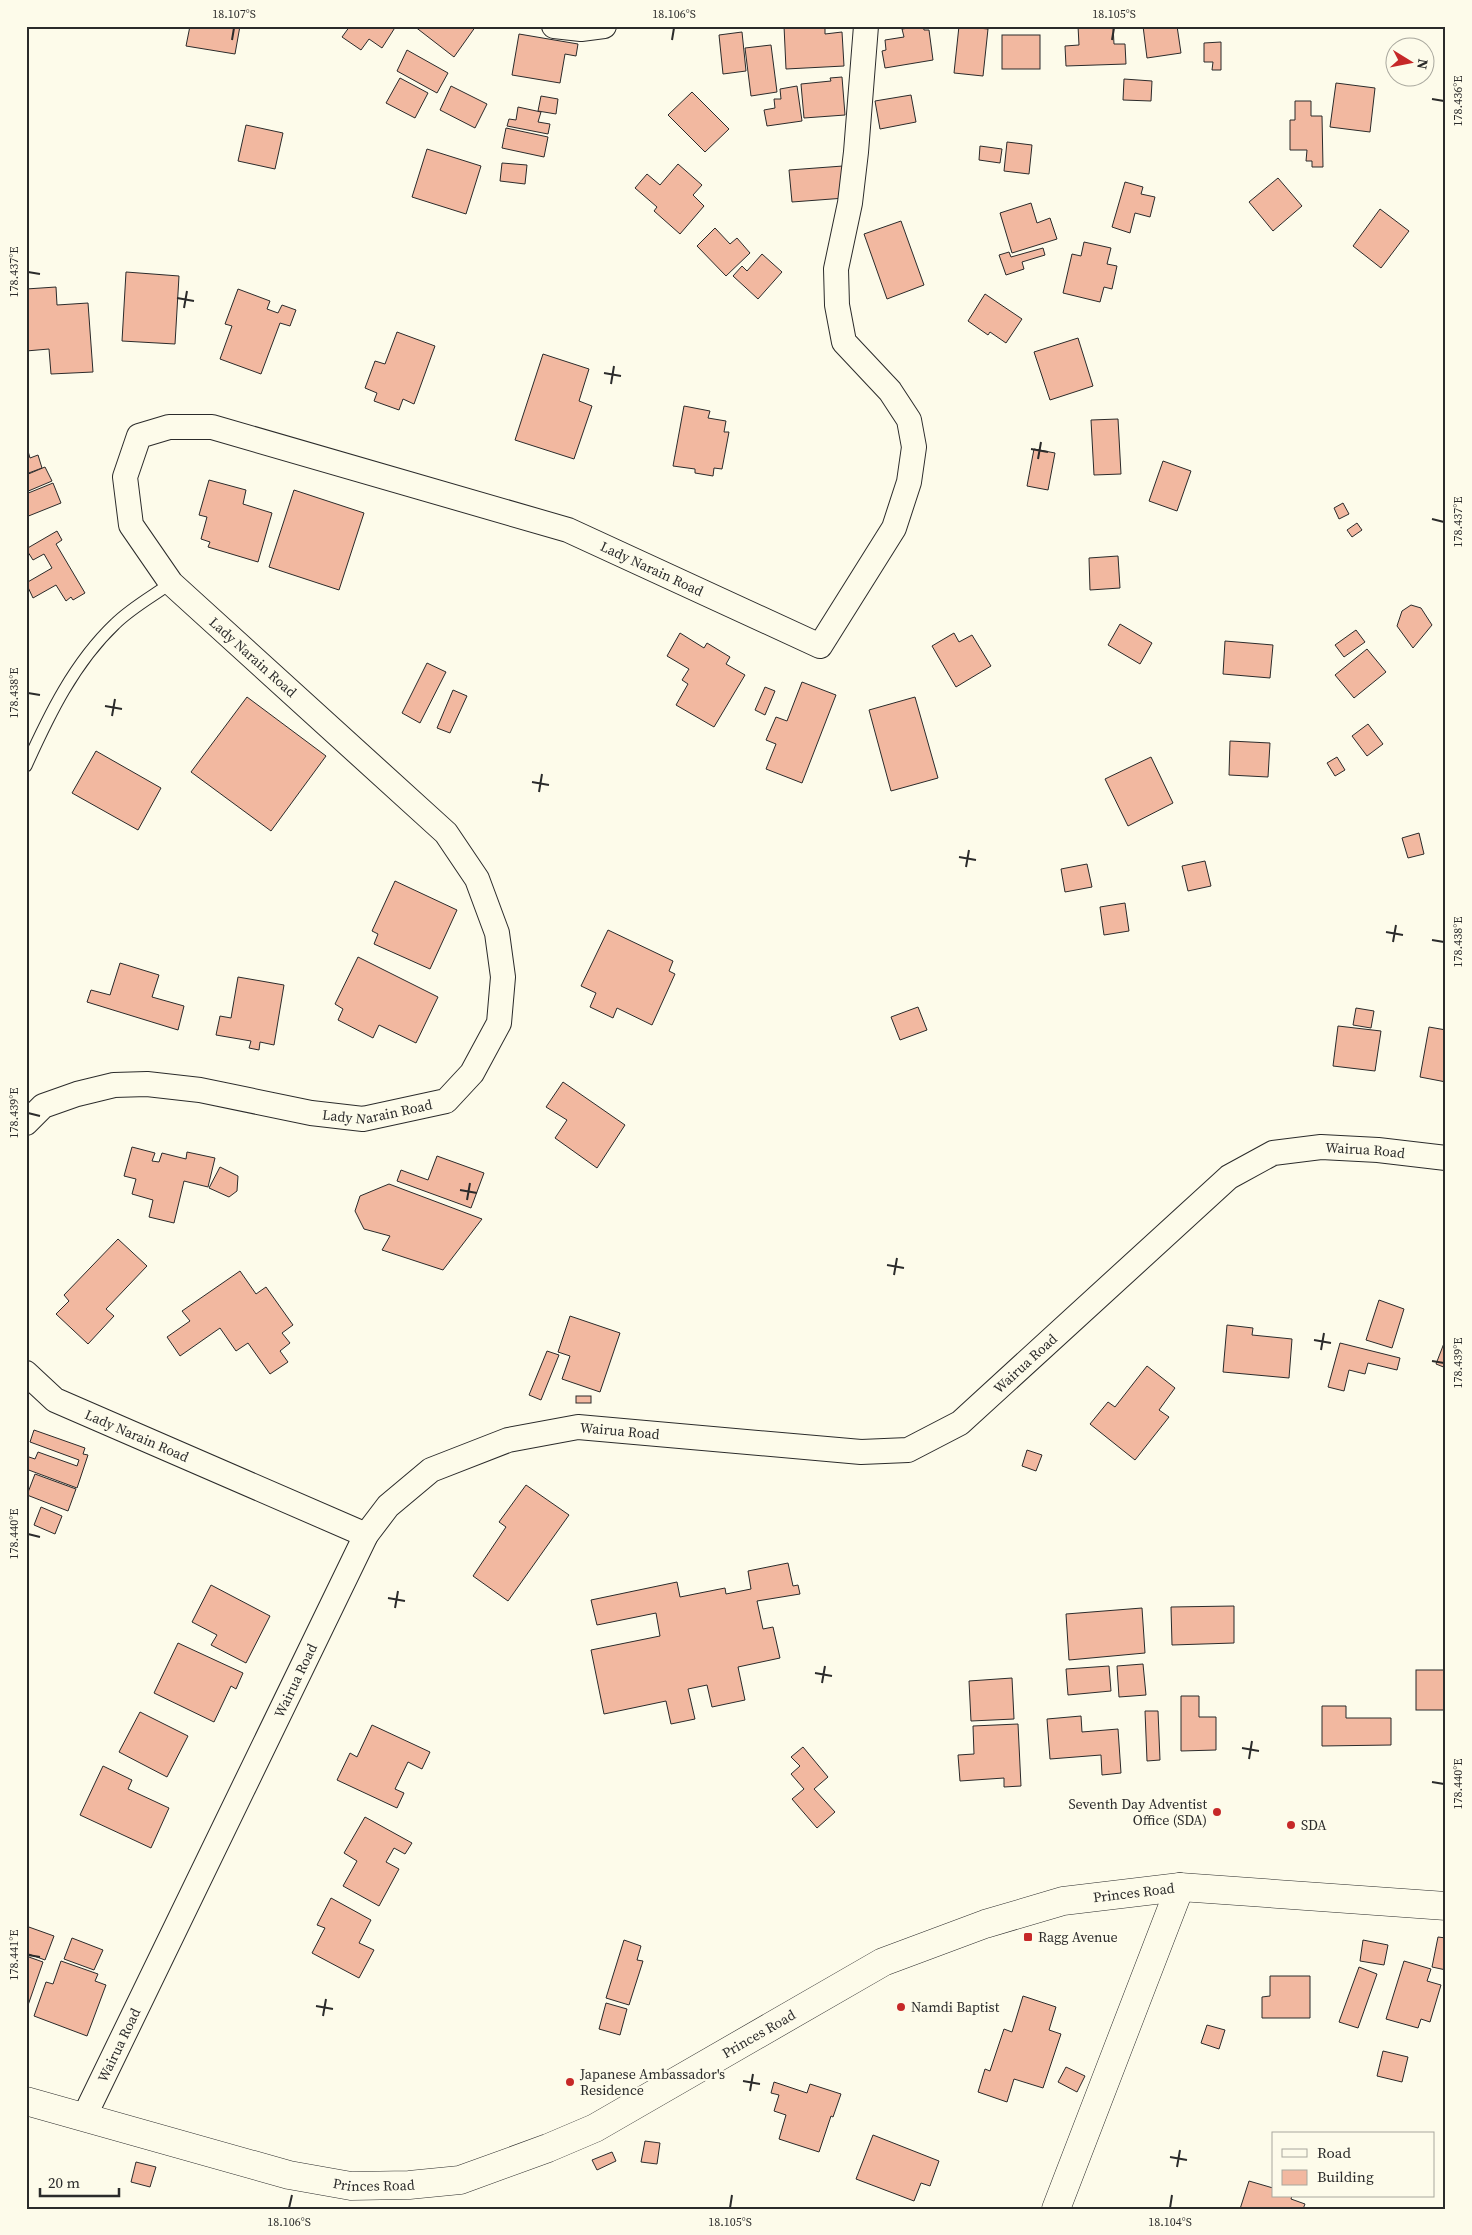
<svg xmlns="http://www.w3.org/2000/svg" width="1472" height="2235" font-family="'Source Serif 4',serif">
<rect width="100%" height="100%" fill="#fdfbea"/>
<g fill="#f2b8a0" stroke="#2b2b2b">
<polygon points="190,26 240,26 235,54 186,46"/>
<polygon points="350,26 396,26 382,48 369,39 361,50 342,37"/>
<polygon points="414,26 476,26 454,57"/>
<polygon points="784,26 825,26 825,34 842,32 844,66 786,69"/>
<polygon points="923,26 924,30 929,30 933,60 885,68 882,51 886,50 885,40 904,37 902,29"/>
<polygon points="959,26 988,29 983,76 954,73"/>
<polygon points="1078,26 1113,26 1114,44 1125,44 1126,64 1066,66 1065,46 1079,45"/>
<polygon points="1143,26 1177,26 1181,53 1147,58"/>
<polygon points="742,32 746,71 723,74 719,35"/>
<polygon points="519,34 578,44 576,56 565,54 560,83 512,75"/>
<rect x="1002" y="35" width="38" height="34"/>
<polygon points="1221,42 1221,70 1212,70 1213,62 1204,62 1204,43"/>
<polygon points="771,45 777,92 751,96 745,48"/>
<polygon points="407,50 448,73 437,93 397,71"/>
<polygon points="842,77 845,115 804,118 801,84 831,81 830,78"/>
<polygon points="400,78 428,93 415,118 386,103"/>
<polygon points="1124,79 1152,81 1151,101 1123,100"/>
<polygon points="1336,83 1375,88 1370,132 1330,127"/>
<polygon points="451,86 487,104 475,128 440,110"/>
<polygon points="797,86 802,121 767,126 764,110 775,108 774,99 781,99 780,89"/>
<polygon points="692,92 729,129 705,152 668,115"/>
<polygon points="911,95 916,122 880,129 875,101"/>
<polygon points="541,96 558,99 556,114 538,111"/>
<polygon points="1295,101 1311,101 1311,116 1322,116 1323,167 1312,167 1312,161 1306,161 1307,150 1290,150 1290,120 1295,120"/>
<polygon points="518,107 541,112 538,122 550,124 548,134 507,126 509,119 516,120"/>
<polygon points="246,125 283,133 275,169 238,161"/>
<polygon points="506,128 548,137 544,157 502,148"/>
<polygon points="1007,142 1032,145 1029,174 1004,171"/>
<polygon points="980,146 1002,149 1000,163 979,160"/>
<polygon points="427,149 481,166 466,214 412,197"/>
<polygon points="502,163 527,165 525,184 500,181"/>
<polygon points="678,164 702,185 693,195 704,206 680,234 654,211 657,207 635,188 647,174 660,185"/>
<polygon points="843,166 845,198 792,202 789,170"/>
<polygon points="1278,178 1302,206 1273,231 1249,202"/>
<polygon points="1125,182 1143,187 1141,194 1155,197 1150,217 1135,213 1130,233 1112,227"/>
<polygon points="1031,203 1037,223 1050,218 1057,239 1012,253 1000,213"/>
<polygon points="1380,209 1409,231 1381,268 1353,246"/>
<polygon points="901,221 924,285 887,299 864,234"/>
<polygon points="715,228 730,244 737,238 750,253 726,276 697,246"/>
<polygon points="1084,242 1111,248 1107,264 1117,266 1112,289 1104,287 1100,302 1063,293 1072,254 1081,256"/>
<polygon points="1043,248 1045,255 1022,262 1024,269 1006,275 999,255 1009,252 1011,257"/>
<polygon points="762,254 782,272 758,299 733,276 742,266 747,271"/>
<polygon points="126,272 179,276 175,344 122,341"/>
<polygon points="56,287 57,305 88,303 93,372 51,374 49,349 26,351 26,289"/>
<polygon points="238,289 270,301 267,309 278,313 282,305 296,310 290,326 280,323 261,374 220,359 232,326 225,324"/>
<polygon points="985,294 1022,319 1006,343 990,332 988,335 968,321"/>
<polygon points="397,332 435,346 414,404 403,399 399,410 374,401 377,393 365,388 375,361 385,364"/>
<polygon points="1078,338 1093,386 1050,400 1034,352"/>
<polygon points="543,354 589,369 579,401 592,406 574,459 515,440"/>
<polygon points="684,406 710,411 708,418 726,421 724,432 729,432 722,469 714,468 713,476 695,473 695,469 673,466"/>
<polygon points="1118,419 1121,474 1094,475 1091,420"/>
<polygon points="1034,449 1055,453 1048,490 1027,486"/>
<polygon points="26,451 28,451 30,458 38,455 42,468 26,474"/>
<polygon points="1163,461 1191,471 1177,511 1149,501"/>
<polygon points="45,467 52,481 26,492 26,475"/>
<polygon points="209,480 246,490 243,504 272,513 258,562 208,547 210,542 201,539 207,517 199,515"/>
<polygon points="53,483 61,503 26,517 26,494"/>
<polygon points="294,490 364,513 339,590 269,567"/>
<polygon points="1343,503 1349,514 1339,519 1334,508"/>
<polygon points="1357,523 1362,530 1352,537 1347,530"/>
<polygon points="57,531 62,540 56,544 85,593 73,600 71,597 66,601 56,585 33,598 26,583 52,568 44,554 33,560 26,549"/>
<polygon points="1118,556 1120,588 1090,590 1089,558"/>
<polygon points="1411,605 1421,608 1432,625 1413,648 1397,626 1402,611"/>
<polygon points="1120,624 1152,643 1140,664 1108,645"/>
<polygon points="1356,630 1365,642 1344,657 1335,645"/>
<polygon points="680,633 704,648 707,643 730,657 726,664 745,675 714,727 676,705 688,684 682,680 689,669 667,656"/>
<polygon points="954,633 959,642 972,635 991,666 956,687 932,646"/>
<polygon points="1225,641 1273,645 1270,678 1223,674"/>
<polygon points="1367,649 1386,672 1354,698 1335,675"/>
<polygon points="427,663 446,672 420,723 402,713"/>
<polygon points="802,682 836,695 802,783 766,769 776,744 766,740 776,717 787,721"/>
<polygon points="765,687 775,691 765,715 755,710"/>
<polygon points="453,690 467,696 450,733 437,728"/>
<polygon points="247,697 326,756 271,831 191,772"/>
<polygon points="915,697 938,778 891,791 869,710"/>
<polygon points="1368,724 1383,744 1367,756 1352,736"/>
<polygon points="1230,741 1270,743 1268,777 1229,775"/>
<polygon points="96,751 161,788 138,830 72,793"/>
<polygon points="1151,757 1173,803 1128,826 1105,779"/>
<polygon points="1337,757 1345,770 1335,776 1327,763"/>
<polygon points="1419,833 1424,854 1408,858 1402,838"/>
<polygon points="1205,861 1211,886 1188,891 1182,866"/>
<polygon points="1087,864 1092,887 1065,892 1061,869"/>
<polygon points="395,881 457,910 430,969 374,944 378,934 372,931"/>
<polygon points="1125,903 1129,931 1104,935 1100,907"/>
<polygon points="608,930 673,961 669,971 675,974 652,1025 617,1008 613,1018 590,1007 596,993 581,986"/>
<polygon points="358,957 438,997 416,1043 379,1025 373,1038 338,1020 343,1009 335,1004"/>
<polygon points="120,963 159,975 152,997 184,1006 178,1030 87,1002 91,990 110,995"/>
<polygon points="238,977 284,985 274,1045 260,1042 259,1050 249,1048 251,1041 216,1035 220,1016 231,1018"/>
<polygon points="918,1007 927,1030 900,1040 891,1017"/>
<polygon points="1356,1008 1374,1011 1371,1028 1353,1025"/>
<polygon points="1338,1026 1381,1031 1375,1071 1333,1066"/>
<polygon points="1429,1027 1446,1030 1446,1082 1420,1077"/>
<polygon points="563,1082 625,1125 597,1168 555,1138 567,1120 546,1107"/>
<polygon points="132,1147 155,1153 152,1161 159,1162 162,1153 186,1159 187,1152 215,1158 208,1187 184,1181 174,1223 149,1217 153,1200 132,1194 136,1179 124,1176"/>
<polygon points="437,1156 484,1173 471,1208 397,1181 401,1170 428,1180"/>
<polygon points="220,1167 238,1176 237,1191 229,1197 209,1188"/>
<polygon points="389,1184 482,1219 443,1270 382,1250 390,1236 364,1229 355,1211 360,1196"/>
<polygon points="118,1239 147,1266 106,1309 114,1316 88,1344 56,1314 69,1301 64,1295"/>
<polygon points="240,1271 256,1294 266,1287 293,1325 282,1333 290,1343 280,1351 288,1362 270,1374 248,1343 236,1351 220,1328 180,1356 167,1337 190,1321 182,1311"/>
<polygon points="1379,1300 1404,1309 1392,1348 1366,1340"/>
<polygon points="570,1316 620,1333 600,1392 562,1379 570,1356 558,1352"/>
<polygon points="1227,1325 1253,1328 1252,1335 1292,1339 1289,1378 1223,1372"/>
<polygon points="1446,1338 1446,1368 1436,1364"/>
<polygon points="1340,1343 1400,1358 1397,1370 1368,1363 1365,1374 1349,1370 1344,1391 1328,1387"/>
<polygon points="547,1351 559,1355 541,1400 529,1395"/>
<polygon points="1147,1366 1175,1388 1159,1410 1169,1417 1135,1460 1090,1424 1108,1402 1115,1407"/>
<rect x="576" y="1396" width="15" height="7"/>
<polygon points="34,1430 85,1448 83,1454 88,1455 77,1488 26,1469 26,1456 35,1459 38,1452 77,1466 79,1460 30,1442"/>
<polygon points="1027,1450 1042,1455 1036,1471 1022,1466"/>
<polygon points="35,1474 76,1489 68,1511 27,1495"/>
<polygon points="526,1485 569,1515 508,1601 473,1576 506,1527 499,1522"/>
<polygon points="41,1507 62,1516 55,1534 34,1525"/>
<polygon points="788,1563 793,1586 798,1585 800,1594 757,1601 763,1629 773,1627 780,1658 738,1667 745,1700 712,1707 707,1685 688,1689 695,1719 671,1724 666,1701 604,1714 591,1650 660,1636 656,1613 597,1625 591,1600 677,1582 680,1597 725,1588 726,1594 751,1589 748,1571"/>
<polygon points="211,1585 270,1616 246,1663 211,1645 217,1635 192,1622"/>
<polygon points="1234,1606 1234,1643 1172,1645 1171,1607"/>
<polygon points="1142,1608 1145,1653 1069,1660 1066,1614"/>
<polygon points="178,1643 243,1673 236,1689 231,1686 214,1722 154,1693"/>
<polygon points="1143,1664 1146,1695 1119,1697 1117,1666"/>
<polygon points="1109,1666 1111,1691 1068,1695 1066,1669"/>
<rect x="1416" y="1670" width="30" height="40"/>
<polygon points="1012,1678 1014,1719 971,1721 969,1681"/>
<polygon points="1181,1696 1199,1696 1199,1717 1216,1717 1216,1750 1181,1751"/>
<polygon points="1322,1706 1346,1706 1346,1718 1391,1718 1391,1745 1322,1746"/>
<polygon points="1145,1711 1158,1711 1160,1760 1147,1761"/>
<polygon points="140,1712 188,1736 167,1777 119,1752"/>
<polygon points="1081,1716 1082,1732 1118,1729 1121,1773 1102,1775 1101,1755 1050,1759 1047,1719"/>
<polygon points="1018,1724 1021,1786 1004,1787 1004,1778 960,1781 958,1755 974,1754 973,1726"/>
<polygon points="372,1725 430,1752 422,1769 408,1762 395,1789 404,1793 397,1808 337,1780 350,1753 357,1757"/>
<polygon points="803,1747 828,1777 814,1789 835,1812 817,1828 792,1799 804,1789 791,1774 800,1766 791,1757"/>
<polygon points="103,1766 132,1780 128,1789 169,1808 151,1848 80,1815"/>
<polygon points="365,1817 412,1843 405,1854 394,1848 386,1862 399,1869 379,1906 343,1886 357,1861 344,1853"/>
<polygon points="331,1898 371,1920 359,1943 374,1950 359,1978 312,1953 325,1928 317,1925"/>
<polygon points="26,1926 54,1936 45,1960 26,1953"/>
<polygon points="1438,1937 1446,1938 1446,1970 1432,1967"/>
<polygon points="72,1938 103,1950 94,1970 64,1959"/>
<polygon points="624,1940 641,1946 637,1960 643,1961 629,2005 606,1998"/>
<polygon points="1363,1940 1388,1945 1384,1965 1360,1961"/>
<polygon points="26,1956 43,1962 26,2011"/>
<polygon points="61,1961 98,1974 95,1981 106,1985 87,2036 34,2016 46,1982 53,1984"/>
<polygon points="1404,1961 1431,1969 1427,1981 1441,1985 1430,2022 1421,2019 1418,2028 1386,2019"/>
<polygon points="1359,1967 1377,1974 1358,2028 1339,2022"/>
<polygon points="1270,1976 1310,1976 1310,2018 1262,2018 1262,1997 1270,1996"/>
<polygon points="1023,1996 1056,2007 1049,2030 1061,2034 1043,2088 1014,2079 1007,2102 978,2092 985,2069 990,2071 1004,2029 1012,2032"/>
<polygon points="606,2003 627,2009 620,2035 599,2029"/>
<polygon points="1207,2025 1225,2030 1219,2049 1201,2043"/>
<polygon points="1383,2051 1408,2057 1402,2082 1377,2076"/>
<polygon points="1066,2067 1085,2076 1077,2092 1058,2082"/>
<polygon points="774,2082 807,2093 810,2084 841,2094 833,2117 831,2116 819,2152 779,2139 786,2115 774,2111 779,2095 771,2093"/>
<polygon points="873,2135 939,2161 930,2186 921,2183 914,2201 856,2179"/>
<polygon points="645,2141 660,2143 657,2164 641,2162"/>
<polygon points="612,2152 616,2161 597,2170 592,2160"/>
<polygon points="136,2162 156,2167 150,2187 131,2182"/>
<polygon points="1249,2181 1273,2188 1273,2196 1292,2196 1291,2199 1305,2204 1303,2209 1240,2209"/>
</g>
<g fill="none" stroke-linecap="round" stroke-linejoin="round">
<g stroke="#2b2b2b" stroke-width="13">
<path id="lane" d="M26,766C49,715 74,663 115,624C131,608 153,596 171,583"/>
</g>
<g stroke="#2b2b2b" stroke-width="26">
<g id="street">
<polyline points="554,26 581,29 604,26"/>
<path id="s1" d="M26,1123L43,1106L77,1094L114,1085L147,1084L200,1090L311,1113L363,1119L446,1101L472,1073L499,1023L503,977L497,933L477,879L446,833L171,583L131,525L125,477L139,436L169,427H212L568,530L820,646L894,528L909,482L914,447L909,420L890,391L844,342L837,305L836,269L850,203L856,152L866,26"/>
<path id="s2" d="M26,1373L55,1400L366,1535"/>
<path id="s3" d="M84,2117L366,1535L388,1506L431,1470L508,1440L578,1427L861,1452L908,1450L960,1423L1229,1177L1273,1153L1321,1147L1378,1150L1446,1158"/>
</g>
</g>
<g stroke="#2b2b2b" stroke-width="29">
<polyline id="secondary" points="1056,2209 1180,1887"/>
</g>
<g stroke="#2b2b2b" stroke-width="29">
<g id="primary">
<path id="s4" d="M26,2101L289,2175L351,2186L409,2185L460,2180L548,2148L595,2128L883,1962L985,1924L1063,1901L1180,1887L1446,1906"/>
</g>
</g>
<use href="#lane" stroke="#fdfbea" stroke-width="11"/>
<use href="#street" stroke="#fdfbea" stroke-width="24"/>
<use href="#secondary" stroke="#fdfbea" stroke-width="28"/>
<use href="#primary" stroke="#fdfbea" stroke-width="28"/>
</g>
<path fill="none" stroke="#2b2b2b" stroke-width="2" d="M232,40L234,28M672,40L674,28M1112,40L1114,28M1432,99L1444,101M28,272L40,274M177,298L194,301M184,308L187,291M604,373L621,376M611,384L614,366M1031,449L1048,452M1038,459L1041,442M1432,519L1444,522M28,693L40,695M105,706L122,709M112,716L115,699M532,782L549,785M539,792L542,774M959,857L976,860M966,867L969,850M1386,932L1403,935M1432,940L1444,942M1393,942L1396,925M28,1113L40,1116M460,1190L477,1193M467,1200L470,1183M887,1265L904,1268M894,1275L897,1258M1314,1340L1331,1343M1321,1350L1324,1333M1432,1361L1444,1363M28,1534L40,1537M388,1598L405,1601M395,1608L398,1591M815,1673L832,1676M822,1683L825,1666M1242,1748L1259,1751M1249,1759L1252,1741M1432,1782L1444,1784M28,1955L40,1957M316,2006L333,2009M323,2016L326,1999M743,2081L760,2084M750,2091L753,2074M1170,2157L1187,2160M1177,2167L1180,2150M289,2208L292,2195M730,2208L732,2195M1170,2208L1172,2195"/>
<g fill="#c62828" stroke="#fdfbea" stroke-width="2">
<circle cx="1217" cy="1812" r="5"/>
<circle cx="1291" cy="1825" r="5"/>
<rect x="1023" y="1932" width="10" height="10" rx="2.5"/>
<circle cx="901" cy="2007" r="5"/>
<circle cx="570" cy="2082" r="5"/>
</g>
<g text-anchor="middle" stroke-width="4" stroke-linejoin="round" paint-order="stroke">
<g font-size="14" fill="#2b2b2b" stroke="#fdfbea">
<text dy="5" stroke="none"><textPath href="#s1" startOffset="1805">Lady Narain Road</textPath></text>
<text transform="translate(253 657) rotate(42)" y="5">Lady Narain Road</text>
<text dy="5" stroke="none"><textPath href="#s1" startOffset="365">Lady Narain Road</textPath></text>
<text dy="5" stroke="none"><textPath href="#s3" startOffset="1790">Wairua Road</textPath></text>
<text dy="5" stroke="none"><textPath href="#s3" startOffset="1371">Wairua Road</textPath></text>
<text dy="5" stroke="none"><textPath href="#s3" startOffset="935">Wairua Road</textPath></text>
<text dy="5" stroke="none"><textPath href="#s2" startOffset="129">Lady Narain Road</textPath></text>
<text dy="5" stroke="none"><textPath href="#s3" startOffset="485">Wairua Road</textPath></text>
<text dy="5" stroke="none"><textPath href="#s4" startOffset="1184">Princes Road</textPath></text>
<text dy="5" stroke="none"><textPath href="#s4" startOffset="779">Princes Road</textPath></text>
<text dy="5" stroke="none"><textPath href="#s3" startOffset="80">Wairua Road</textPath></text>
<text dy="5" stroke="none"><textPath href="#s4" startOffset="359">Princes Road</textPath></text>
</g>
<g font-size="14" fill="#2b2b2b" stroke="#fdfbea" text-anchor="start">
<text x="1207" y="1809" text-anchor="end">Seventh Day Adventist<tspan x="1207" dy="16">Office (SDA)</tspan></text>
<text x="1301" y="1830">SDA</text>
<text x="1038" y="1942">Ragg Avenue</text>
<text x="911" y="2012">Namdi Baptist</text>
<text x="580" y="2079">Japanese Ambassador's<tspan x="580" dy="16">Residence</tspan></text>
</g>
</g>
<rect width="1472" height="2235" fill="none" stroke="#fdfbea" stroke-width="55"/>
<rect x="1272" y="2132" width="162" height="65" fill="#fdfbea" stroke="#a9a89e"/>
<rect x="1282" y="2149" width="25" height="8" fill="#fdfbea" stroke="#a9a89e"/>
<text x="1317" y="2158" font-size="15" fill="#2b2b2b">Road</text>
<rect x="1282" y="2170" width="25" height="15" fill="#f2b8a0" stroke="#a9a89e"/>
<text x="1317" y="2182" font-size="15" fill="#2b2b2b">Building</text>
<g transform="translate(1410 62) rotate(100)"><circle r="24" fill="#fdfbea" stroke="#a9a89e"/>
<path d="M0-4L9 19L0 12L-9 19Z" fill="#c62828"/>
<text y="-8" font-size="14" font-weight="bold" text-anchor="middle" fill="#2b2b2b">N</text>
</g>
<path d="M40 2188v8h79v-8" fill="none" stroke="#2b2b2b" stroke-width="2.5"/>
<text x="48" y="2188" font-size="15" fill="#2b2b2b" stroke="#fdfbea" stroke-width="4" paint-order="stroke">20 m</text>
<rect x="28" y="28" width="1416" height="2180" fill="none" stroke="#2b2b2b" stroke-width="2"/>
<g font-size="12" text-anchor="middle" fill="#2b2b2b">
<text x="234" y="18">18.107°S</text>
<text x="674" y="18">18.106°S</text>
<text x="1114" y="18">18.105°S</text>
<text transform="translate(1458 101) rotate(-90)" y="4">178.436°E</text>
<text transform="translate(14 272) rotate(-90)" y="4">178.437°E</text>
<text transform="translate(1458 522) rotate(-90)" y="4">178.437°E</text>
<text transform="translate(14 693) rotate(-90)" y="4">178.438°E</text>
<text transform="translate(1458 942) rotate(-90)" y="4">178.438°E</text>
<text transform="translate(14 1113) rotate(-90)" y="4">178.439°E</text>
<text transform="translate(1458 1363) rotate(-90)" y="4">178.439°E</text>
<text transform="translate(14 1534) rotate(-90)" y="4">178.440°E</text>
<text transform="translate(1458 1784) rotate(-90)" y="4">178.440°E</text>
<text transform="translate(14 1955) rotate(-90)" y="4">178.441°E</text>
<text x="289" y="2226">18.106°S</text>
<text x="730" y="2226">18.105°S</text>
<text x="1170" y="2226">18.104°S</text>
</g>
</svg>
